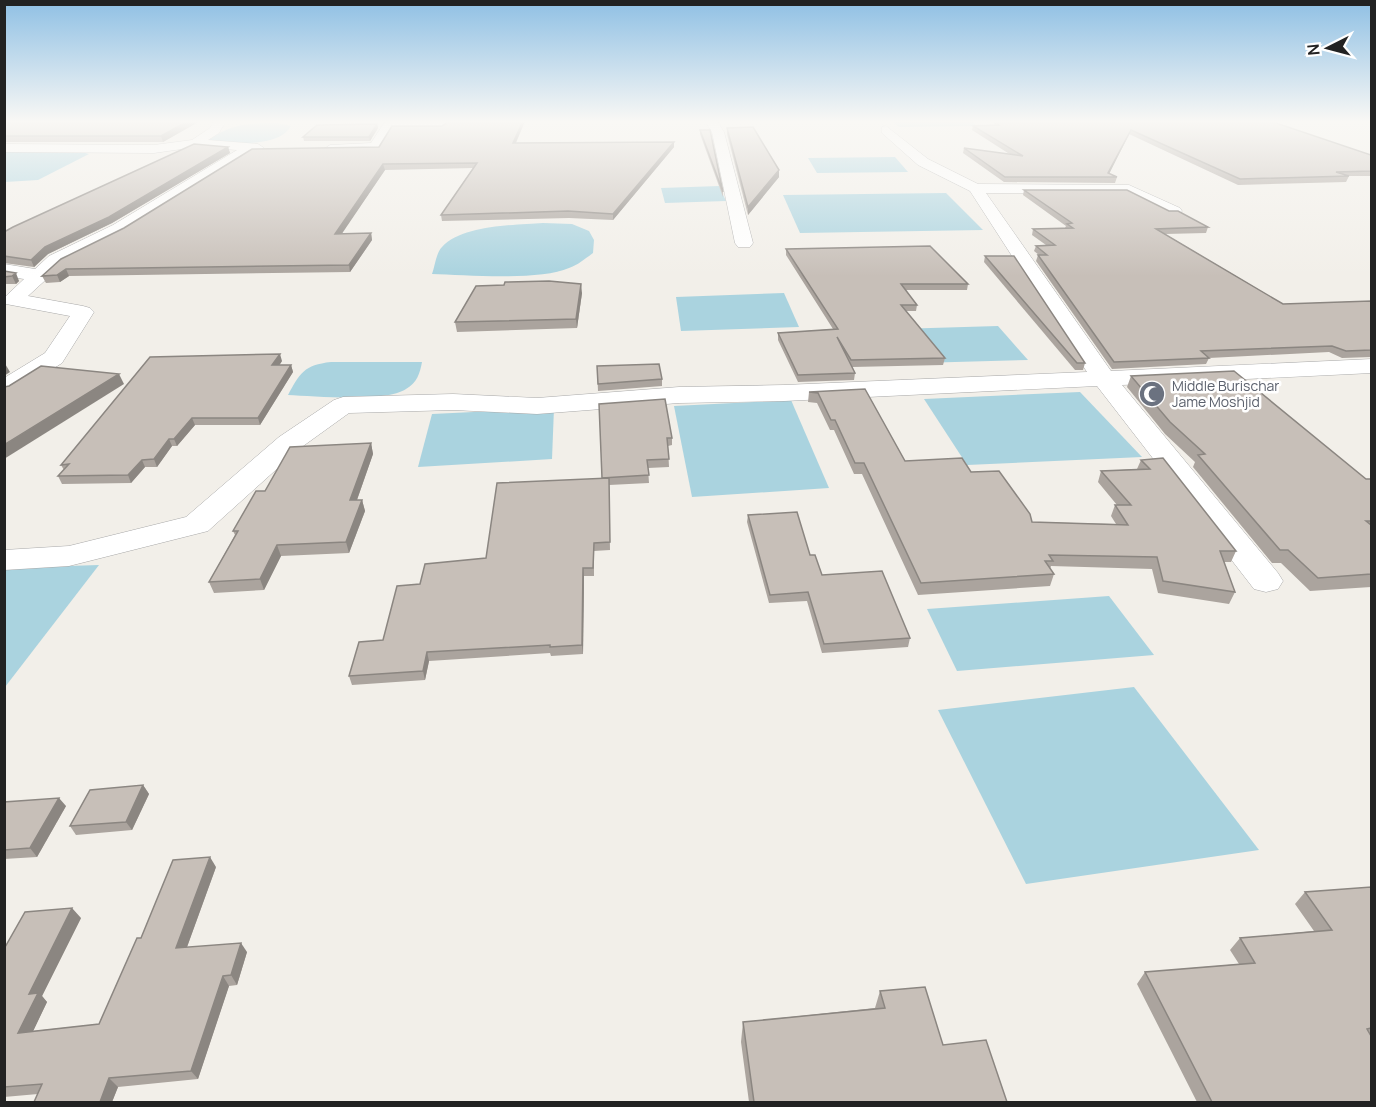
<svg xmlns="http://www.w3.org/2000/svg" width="1376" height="1107" font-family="Manrope,sans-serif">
<rect width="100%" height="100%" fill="#f2efe9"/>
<g fill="#aad3df">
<polygon points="892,121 970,121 977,126 899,127"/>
<path d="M278,123L291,126C279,148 230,144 209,140C233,122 250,124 278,123Z"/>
<polygon points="5,151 78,151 89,154 38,180 5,182"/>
<polygon points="895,157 908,172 817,173 808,158"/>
<polygon points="719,186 726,201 665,203 661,188"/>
<polygon points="946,193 983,230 800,233 783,195"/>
<path d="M543,223L572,224L589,231L594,240L593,253C586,258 578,265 569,268C540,281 466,275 432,274C435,266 436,253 442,247C462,225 515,225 543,223Z"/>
<polygon points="784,293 799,327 681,331 676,297"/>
<polygon points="998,326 1028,360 919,363 897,329"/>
<path d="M331,362H422C420,373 417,383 406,389C385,403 314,396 288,395C300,373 304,365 331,362Z"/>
<polygon points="1080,392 1142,457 967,465 924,399"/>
<polygon points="791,400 829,488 692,497 674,406"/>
<polygon points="554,408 552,459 418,467 432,414"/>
<polygon points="99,565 5,687 5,568"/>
<polygon points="1109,596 1154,655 957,671 927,609"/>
<polygon points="1134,687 1259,850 1026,884 938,710"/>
</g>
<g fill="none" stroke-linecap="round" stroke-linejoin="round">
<g stroke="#a9a9a9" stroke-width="1">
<g id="minor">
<polygon points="214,121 226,121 219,133 208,140 258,144 264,148 263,151 253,151 125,233 63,264 28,296 83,306 90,308 94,312 62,363 13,394 4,396 4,378 45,353 70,316 6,304 6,296 24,279 4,276 4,264 35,269 49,256 113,225 237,150 196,147 154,153 4,152 4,144 154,145 192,140 210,128"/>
<polygon points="453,121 443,129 392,129 380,150 375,151 330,153 324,149 330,145 371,143 384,123 388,122"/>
<polygon points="705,121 717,121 724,132 753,243 750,247 738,247 735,243 712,132"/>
<polygon points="886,126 928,159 978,184 1129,185 1180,208 1182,211 1180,214 1168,214 1126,193 986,193 1111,371 1372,359 1372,373 1122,385 1278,573 1283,581 1278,589 1266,592 1254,589 1097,386 784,401 679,403 537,414 453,410 349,413 299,449 208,531 69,566 4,570 4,550 69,546 186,517 279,437 334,400 343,397 453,394 537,398 679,387 784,385 1087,372 970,191 918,165 882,133 882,127"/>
</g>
</g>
<use href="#minor" fill="#fff" fill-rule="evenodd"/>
</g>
<g fill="#aba49e">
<polygon points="4,121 200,121 163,142 4,142"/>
<polygon points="525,121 516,143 674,142 674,147 613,220 569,218 442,221 441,215 473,168 385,170 341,234 371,233 372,240 350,272 69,276 60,282 46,283 42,276 379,147 442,126"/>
<polygon points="992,121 1270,121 1371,155 1371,176 1349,176 1346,182 1238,185 1129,134 1109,174 1117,177 1115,183 1004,182 963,153 964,148 1011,155 972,130 973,126 994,125 995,122"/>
<polygon points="377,124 378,128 370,141 304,141 303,137"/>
<polygon points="727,128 779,177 748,215 727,134"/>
<polygon points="700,130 723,192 723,197 700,134"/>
<polygon points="228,147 230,153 112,223 48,254 34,267 4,263 4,232"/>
<polygon points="1024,190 1169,211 1208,227 1206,233 1165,234 1283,304 1371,301 1371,357 1342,358 1329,352 1209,358 1206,364 1112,369 1036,261 1038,255 1039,255 1034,251 1036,246 1046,245 1032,235 1033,229 1065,228 1066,226 1023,195"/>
<polygon points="786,249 968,284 967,290 905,290 917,305 916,311 906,311 945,358 943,365 852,367 855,373 854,380 798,382 778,340 778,333 833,329 786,255"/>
<polygon points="985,256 1085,363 1083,370 1075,370 984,262"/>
<polygon points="4,271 19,281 16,284 4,284"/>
<polygon points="582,293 577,328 457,332 455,322"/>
<polygon points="282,361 279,365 291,365 293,372 260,425 195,425 177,446 172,446 157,467 145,467 131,483 62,484 58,476 64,470 61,465"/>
<polygon points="597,366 662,379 662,386 598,391"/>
<polygon points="1131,376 1366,479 1371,479 1371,587 1310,591 1281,563 1272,563 1193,467 1195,462 1165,434 1127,387"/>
<polygon points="865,389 905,461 971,472 1032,522 1116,524 1111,516 1115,505 1117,505 1098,482 1101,471 1137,469 1141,460 1236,551 1231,562 1224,562 1235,592 1229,604 1158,593 1152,569 1051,566 1050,569 1054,574 1050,586 918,595 862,474 854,474 834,430 830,430 817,403 808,402 809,392"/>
<polygon points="599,404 672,438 672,445 668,446 669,467 648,468 649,483 609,485 610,550 594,551 594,576 584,576 583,654 551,656 550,653 429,661 425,680 352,685 349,676 383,640 420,584 486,558 602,478"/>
<polygon points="371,443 373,454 357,500 362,500 365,511 349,553 281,556 264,590 214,593 209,582 235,535 233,531 265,491"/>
<polygon points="748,515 810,555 822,575 910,638 908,647 822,653 807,601 769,603 747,522"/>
<polygon points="143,785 149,794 132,830 76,835 70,826"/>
<polygon points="4,802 66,806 37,857 4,859"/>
<polygon points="216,867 187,947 247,952 237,985 229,986 198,1079 118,1087 112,1102 34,1102 38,1094 4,1097 4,949 81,918 42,996 47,1002 33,1031 99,1024 141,938"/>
<polygon points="1371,887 1371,1102 1197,1102 1137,984 1145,972 1239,964 1230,950 1240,938 1314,931 1295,904 1305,892"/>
<polygon points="880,991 943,1045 1007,1102 749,1102 741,1042 743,1022 875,1008"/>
</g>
<g fill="#8b8681">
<polygon points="188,121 200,121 163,142 161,136"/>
<polygon points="523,121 525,121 513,149 513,143"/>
<polygon points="377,124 378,128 370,141 369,137"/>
<polygon points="1131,130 1107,178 1108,173"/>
<polygon points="674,142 674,147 613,220 613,214"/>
<polygon points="228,147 230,153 112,223 48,254 34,267 31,260 45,247"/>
<polygon points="383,164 385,170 337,241 335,234"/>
<polygon points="779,170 779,177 748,215 748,207"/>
<polygon points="371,233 372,240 350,272 349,265"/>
<polygon points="66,269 69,276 60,282 57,275"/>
<polygon points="16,273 19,281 16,284 12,276"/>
<polygon points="581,284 582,293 577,328 576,319"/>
<polygon points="280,354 282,361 275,372 272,365"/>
<polygon points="4,362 10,372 4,376"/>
<polygon points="291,365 293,372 260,425 258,418"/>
<polygon points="119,374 124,384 4,459 4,445"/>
<polygon points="192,418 195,425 177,446 174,439"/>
<polygon points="169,439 172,446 157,467 154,459"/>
<polygon points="371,443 373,454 353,511 350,500"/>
<polygon points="142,460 145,467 131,483 128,475"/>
<polygon points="362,500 365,511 349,553 346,542"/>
<polygon points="277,545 281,556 264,590 260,579"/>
<polygon points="583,568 584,576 583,654 582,645"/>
<polygon points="427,652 429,661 425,680 423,671"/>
<polygon points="143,785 149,794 132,830 126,822"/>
<polygon points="59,798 66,806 37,857 30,848"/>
<polygon points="210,857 216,867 183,958 176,948"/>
<polygon points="72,908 81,918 42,996 47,1002 28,1042 18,1033 29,994"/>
<polygon points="241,943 247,952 237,985 231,975"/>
<polygon points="223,976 229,986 198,1079 191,1071"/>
<polygon points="109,1078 118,1087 112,1102 100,1102"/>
</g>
<g fill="#c7bfb8" stroke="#8b8681" stroke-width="1.5">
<polygon points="4,121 188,121 161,136 4,136"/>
<polygon points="450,121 523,121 513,143 674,142 613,214 568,211 441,215 477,163 383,164 335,234 371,233 349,265 66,269 57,275 42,276 61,259 124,228 252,149 379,147 392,126 442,126"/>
<polygon points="1000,121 1270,121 1371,155 1371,171 1336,172 1349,176 1240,179 1131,130 1108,173 1117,177 1005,177 964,148 1023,156 973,126 999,125 994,122 1003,122"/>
<polygon points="377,124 369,137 303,137 317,125"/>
<polygon points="753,127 779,170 748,207 727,128"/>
<polygon points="700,130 710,130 723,192"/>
<polygon points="194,144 228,147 109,217 45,247 31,260 4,256 4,232 13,227"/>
<polygon points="1024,190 1127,190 1169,211 1178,211 1208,227 1156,229 1283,304 1371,301 1371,350 1346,351 1332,346 1201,351 1209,358 1114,362 1038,255 1047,255 1036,246 1055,245 1033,229 1073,228 1067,224 1072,223"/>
<polygon points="930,246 968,284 901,284 917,305 901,305 945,358 851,360 837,337 855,373 798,375 778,333 838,329 786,249"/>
<polygon points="985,256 1014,256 1085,363 1077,363"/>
<polygon points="4,271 16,273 12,276 4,277"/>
<polygon points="549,281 581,284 576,319 455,322 476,286 504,285 505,282"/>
<polygon points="280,354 272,365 291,365 258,418 192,418 174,439 169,439 154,459 142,460 128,475 58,476 69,464 61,465 150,357"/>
<polygon points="659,364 662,379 598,384 597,366"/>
<polygon points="41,366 119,374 4,445 4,387 9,386"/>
<polygon points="1234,371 1366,479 1371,479 1371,521 1366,521 1371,525 1371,574 1318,578 1288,550 1280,550 1198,455 1205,454 1170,422 1131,376"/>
<polygon points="865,389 905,461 962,458 971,472 999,471 1030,514 1032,522 1128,525 1115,505 1131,505 1101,471 1150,469 1141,460 1163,458 1236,551 1220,551 1235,592 1163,581 1157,557 1049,555 1053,561 1045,561 1054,574 921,583 864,463 855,463 835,420 831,420 818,393 809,392"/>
<polygon points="665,399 672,438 667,438 669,459 647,460 649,475 602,478 599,404"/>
<polygon points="371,443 350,500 362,500 346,542 277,545 260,579 209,582 238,531 233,531 256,491 265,491 290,447"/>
<polygon points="609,478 610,542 594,543 593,568 583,568 582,645 550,647 550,645 427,652 423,671 349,676 359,642 383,640 397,586 420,584 425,564 486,558 497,483"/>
<polygon points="797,512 810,555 815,555 822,575 882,571 910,638 824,644 808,592 770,595 748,515"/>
<polygon points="143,785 126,822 70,826 90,790"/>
<polygon points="59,798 30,848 4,850 4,802"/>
<polygon points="210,857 176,948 241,943 231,975 223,976 191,1071 109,1078 100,1102 34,1102 42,1084 4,1087 4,949 25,912 72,908 29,994 38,993 18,1033 99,1024 137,938 141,938 173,860"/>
<polygon points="1371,887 1371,1028 1367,1029 1371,1036 1371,1102 1212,1102 1145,972 1255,963 1240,938 1332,930 1305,892"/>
<polygon points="925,987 943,1045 986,1040 1007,1102 754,1102 743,1022 885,1008 880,991"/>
</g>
<linearGradient id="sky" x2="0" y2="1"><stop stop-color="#8fc0e4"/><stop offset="0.44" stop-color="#f9f8f5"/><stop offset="1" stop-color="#f9f8f5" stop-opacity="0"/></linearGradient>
<rect width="1376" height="276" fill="url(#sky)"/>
<defs>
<g id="mosque-disc" transform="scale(1.35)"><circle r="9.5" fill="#6b7280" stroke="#fff"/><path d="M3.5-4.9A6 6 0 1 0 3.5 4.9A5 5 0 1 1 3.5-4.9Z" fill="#fff"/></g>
</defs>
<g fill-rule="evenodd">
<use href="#mosque-disc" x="1152" y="394"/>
</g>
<g text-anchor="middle" stroke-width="5" stroke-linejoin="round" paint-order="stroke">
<g font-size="14" fill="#5b616d" stroke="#fff" text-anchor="start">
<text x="1172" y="391">Middle Burischar<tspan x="1172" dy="16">Jame Moshjid</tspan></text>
</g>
</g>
<rect width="1376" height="1107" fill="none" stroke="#222222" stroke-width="12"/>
<g transform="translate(1328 48) rotate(264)" stroke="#ffffff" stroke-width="4.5" paint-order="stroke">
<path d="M0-4.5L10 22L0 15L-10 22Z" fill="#222222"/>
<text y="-9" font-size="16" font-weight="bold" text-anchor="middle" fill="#222222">N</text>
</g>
</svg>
